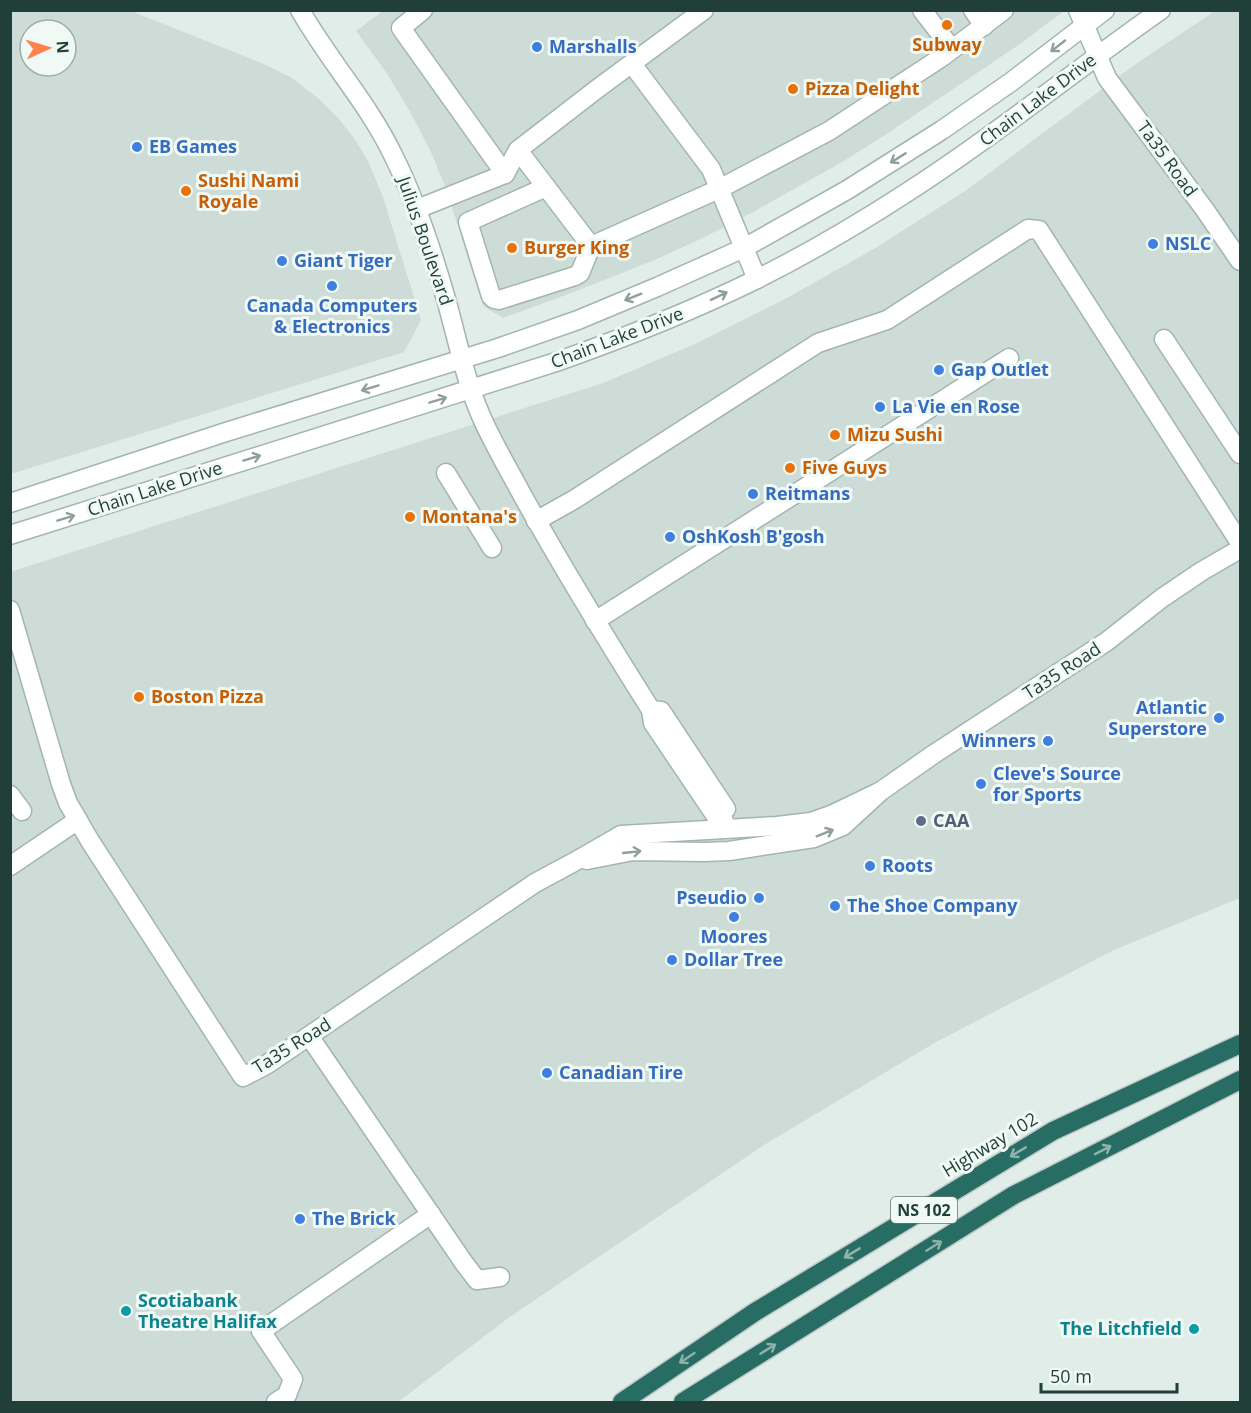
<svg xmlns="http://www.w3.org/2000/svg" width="1251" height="1413" font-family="'Open Sans',sans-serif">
<rect width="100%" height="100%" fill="#e0ede8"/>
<g fill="#cedcd7" fill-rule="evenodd">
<path d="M11,10L131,11L264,64L292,78L319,99L339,119L356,141L368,161L383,197L421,320L404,352L11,474ZM30,30H66V66H30Z"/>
<polygon points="384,10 1064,11 1017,46 885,135 842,162 753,212 705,237 657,259 579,290 503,318 483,306 447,191 430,150 409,110 386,72 356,31"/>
<polygon points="1215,11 1240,11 1240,898 1114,950 936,1042 764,1145 507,1319 398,1402 11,1402 10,572 603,383 695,344 785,299 872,250 965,191 1140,61"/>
</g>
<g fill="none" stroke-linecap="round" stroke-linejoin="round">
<g stroke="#a2b5b0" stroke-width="21">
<g id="minor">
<path d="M300,10C329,61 368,103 393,155C416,201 432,250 446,299C457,338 465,379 481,416C492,441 506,465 519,489C560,564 605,637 651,710L653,723L715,815L724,821"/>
<polyline points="423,10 401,28 505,174"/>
<polyline points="922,10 952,49"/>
<polyline points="973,10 984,26"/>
<polyline points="1078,10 1107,78 1205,210 1240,261"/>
<polyline points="632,64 711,169 757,279"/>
<polyline points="518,150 591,246 719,189 829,131 942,57 1004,10"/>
<polyline points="546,187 468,222 491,296 494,299 499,300 575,276 580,273 591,246"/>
<polyline points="417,209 505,174 518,150 597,89 704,10"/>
<polyline points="1164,339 1240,454"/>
<polyline points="446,473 492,548"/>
<polyline points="10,503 226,432 498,348 578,320 657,287 744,248 847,190 942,130 1011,82 1105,10"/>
<polyline points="536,521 575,499 818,343 887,320 1028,229 1039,230 1240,543"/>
<path d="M10,535L556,362C624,338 692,311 757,279C807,254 855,226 903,195C992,138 1074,71 1161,10"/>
<polyline points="10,610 61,784 68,803 90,841 243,1077 266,1065 535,883 574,862 621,835 777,826 811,822 831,815 881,791"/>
<polyline points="595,621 1009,358"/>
<polyline points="651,710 661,711 726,809"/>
<polyline points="10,795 22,811"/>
<polyline points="587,860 633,851 704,852 729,851 814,838 843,826 881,791 934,754 1106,642 1162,598 1202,571 1240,549"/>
<polyline points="10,866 78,820"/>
<polyline points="309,1036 464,1263 477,1280 500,1277"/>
<polyline points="276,1402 287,1395 293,1379 261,1331 431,1214"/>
</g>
</g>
<g stroke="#c0c9c7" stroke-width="21">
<g id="highway">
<polyline points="622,1402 755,1312 1053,1131 1240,1044"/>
<polyline points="683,1402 1014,1195 1240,1080"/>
</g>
</g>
<use href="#minor" stroke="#fff" stroke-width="18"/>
<use href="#highway" stroke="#286d63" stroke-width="18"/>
</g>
<defs><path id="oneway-shaft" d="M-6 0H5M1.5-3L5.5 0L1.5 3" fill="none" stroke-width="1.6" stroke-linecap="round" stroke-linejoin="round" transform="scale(1.5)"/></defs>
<g stroke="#8f9f9c">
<use href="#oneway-shaft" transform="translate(1058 46) rotate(142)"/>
<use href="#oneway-shaft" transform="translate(898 158) rotate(148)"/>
<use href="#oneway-shaft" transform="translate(719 296) rotate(-25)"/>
<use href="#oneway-shaft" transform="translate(633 297) rotate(158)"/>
<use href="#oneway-shaft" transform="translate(370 388) rotate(163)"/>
<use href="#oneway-shaft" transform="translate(438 400) rotate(-17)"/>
<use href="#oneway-shaft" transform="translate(252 458) rotate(-17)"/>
<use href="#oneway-shaft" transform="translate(66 518) rotate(-17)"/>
<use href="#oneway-shaft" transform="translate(825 833) rotate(-22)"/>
<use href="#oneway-shaft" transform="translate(632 852) rotate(-6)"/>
</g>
<g stroke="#8cb3ac">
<use href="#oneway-shaft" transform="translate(1103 1150) rotate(-27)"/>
<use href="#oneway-shaft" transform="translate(1018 1152) rotate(149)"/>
<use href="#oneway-shaft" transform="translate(934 1246) rotate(-32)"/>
<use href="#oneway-shaft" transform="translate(852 1253) rotate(149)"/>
<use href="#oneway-shaft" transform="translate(768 1349) rotate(-32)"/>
<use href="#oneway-shaft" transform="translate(687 1358) rotate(146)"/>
</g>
<g fill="#e8710a" stroke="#f1f9f5" stroke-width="2">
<circle cx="947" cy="25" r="6"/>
<circle cx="793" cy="89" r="6"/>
<circle cx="186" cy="191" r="6"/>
<circle cx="512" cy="248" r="6"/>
<circle cx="835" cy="435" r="6"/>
<circle cx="790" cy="468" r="6"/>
<circle cx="410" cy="517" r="6"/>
<circle cx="139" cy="697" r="6"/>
</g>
<g fill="#3f7fe0" stroke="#f1f9f5" stroke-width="2">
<circle cx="537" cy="47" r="6"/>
<circle cx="137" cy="147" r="6"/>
<circle cx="1153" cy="244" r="6"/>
<circle cx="282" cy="261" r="6"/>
<circle cx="332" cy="286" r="6"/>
<circle cx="939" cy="370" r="6"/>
<circle cx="880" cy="407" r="6"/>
<circle cx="753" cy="494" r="6"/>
<circle cx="670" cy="537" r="6"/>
<circle cx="1219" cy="718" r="6"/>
<circle cx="1048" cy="741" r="6"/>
<circle cx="981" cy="784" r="6"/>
<circle cx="870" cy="866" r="6"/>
<circle cx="759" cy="898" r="6"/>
<circle cx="835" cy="906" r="6"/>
<circle cx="734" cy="917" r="6"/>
<circle cx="672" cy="960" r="6"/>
<circle cx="547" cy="1073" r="6"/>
<circle cx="300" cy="1219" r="6"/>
</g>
<circle fill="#5c6f8a" stroke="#f1f9f5" stroke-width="2" cx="921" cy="821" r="6"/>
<g fill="#0f9aa8" stroke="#f1f9f5" stroke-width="2">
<circle cx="126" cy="1311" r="6"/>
<circle cx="1194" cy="1329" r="6"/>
</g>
<g text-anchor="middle" stroke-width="6" stroke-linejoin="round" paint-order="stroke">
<rect fill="#f1f9f5" stroke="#5e7771" stroke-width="1.5" x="891" y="1197" width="66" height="26" rx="4.5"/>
<g font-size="16" font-weight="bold" fill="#1f3f38">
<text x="924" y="1216">NS 102</text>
</g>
<g font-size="18" font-weight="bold" fill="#c56008" stroke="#f1f9f5" text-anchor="start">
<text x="947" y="51" text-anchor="middle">Subway</text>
<text x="805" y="95">Pizza Delight</text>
<text x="198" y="187">Sushi Nami<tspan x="198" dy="21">Royale</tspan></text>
<text x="524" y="254">Burger King</text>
<text x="847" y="441">Mizu Sushi</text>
<text x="802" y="474">Five Guys</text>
<text x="422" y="523">Montana's</text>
<text x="151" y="703">Boston Pizza</text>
</g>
<g font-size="18" font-weight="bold" fill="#366cbe" stroke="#f1f9f5" text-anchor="start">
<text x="549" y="53">Marshalls</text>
<text x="149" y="153">EB Games</text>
<text x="1165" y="250">NSLC</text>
<text x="294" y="267">Giant Tiger</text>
<text x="332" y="312" text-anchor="middle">Canada Computers<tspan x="332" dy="21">&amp; Electronics</tspan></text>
<text x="951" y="376">Gap Outlet</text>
<text x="892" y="413">La Vie en Rose</text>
<text x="765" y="500">Reitmans</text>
<text x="682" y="543">OshKosh B'gosh</text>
<text x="1207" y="714" text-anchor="end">Atlantic<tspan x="1207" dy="21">Superstore</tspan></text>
<text x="1036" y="747" text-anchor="end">Winners</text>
<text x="993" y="780">Cleve's Source<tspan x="993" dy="21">for Sports</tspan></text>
<text x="882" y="872">Roots</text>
<text x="747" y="904" text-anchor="end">Pseudio</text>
<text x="847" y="912">The Shoe Company</text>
<text x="734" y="943" text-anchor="middle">Moores</text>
<text x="684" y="966">Dollar Tree</text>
<text x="559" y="1079">Canadian Tire</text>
<text x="312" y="1225">The Brick</text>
</g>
<g font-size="18" fill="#1f3f38" stroke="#f1f9f5">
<text transform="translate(1038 100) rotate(-37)" y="6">Chain Lake Drive</text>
<text transform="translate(1167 159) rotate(54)" y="6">Ta35 Road</text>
<text transform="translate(425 241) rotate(71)" y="6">Julius Boulevard</text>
<text transform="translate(617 338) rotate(-21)" y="6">Chain Lake Drive</text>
<text transform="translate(155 489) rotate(-18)" y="6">Chain Lake Drive</text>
<text transform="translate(1062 671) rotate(-33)" y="6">Ta35 Road</text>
<text transform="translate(292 1046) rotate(-32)" y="6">Ta35 Road</text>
<text transform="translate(990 1145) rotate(-31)" y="6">Highway 102</text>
</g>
<g font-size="18" font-weight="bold" fill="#4e5e75" stroke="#f1f9f5" text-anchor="start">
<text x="933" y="827">CAA</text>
</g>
<g font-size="18" font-weight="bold" fill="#0d838f" stroke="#f1f9f5" text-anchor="start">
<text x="138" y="1307">Scotiabank<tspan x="138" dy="21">Theatre Halifax</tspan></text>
<text x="1182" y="1335" text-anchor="end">The Litchfield</text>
</g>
</g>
<rect width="1251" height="1413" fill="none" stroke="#1f3f38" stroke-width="24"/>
<g transform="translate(48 48) rotate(86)"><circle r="28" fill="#f1f9f5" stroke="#9dafa9" stroke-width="1.5"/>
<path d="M0-4.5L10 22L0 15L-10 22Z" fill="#fe824c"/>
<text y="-9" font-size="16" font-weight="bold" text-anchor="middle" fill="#1f3f38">N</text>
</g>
<path d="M1041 1383v9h136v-9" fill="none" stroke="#1f3f38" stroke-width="3"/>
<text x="1050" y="1383" font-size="18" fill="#1f3f38" stroke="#f1f9f5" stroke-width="4.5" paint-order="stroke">50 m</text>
</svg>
